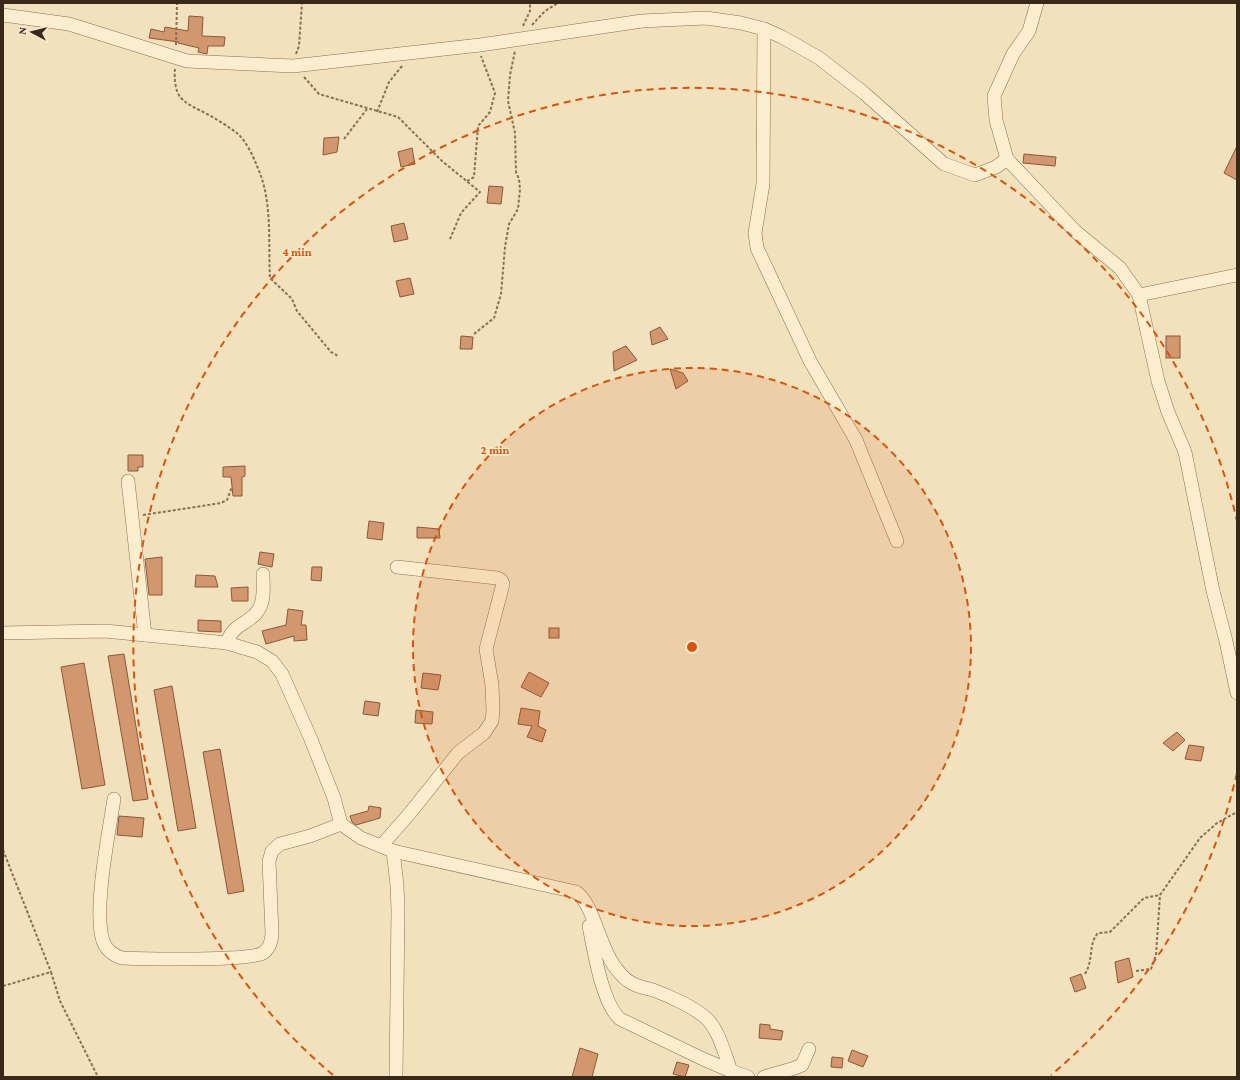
<svg xmlns="http://www.w3.org/2000/svg" width="1240" height="1080" font-family="'Crimson Pro',serif">
<rect width="100%" height="100%" fill="#f1e1bc"/>
<g fill="#d2976f" stroke="#8a5839">
<polygon points="189,16 203,17 202,36 225,37 224,46 208,46 207,54 198,52 199,48 178,43 179,42 149,38 151,29 164,32 165,27 188,31"/>
<polygon points="339,137 337,152 323,155 324,138"/>
<polygon points="1237,146 1237,180 1224,173"/>
<polygon points="412,148 415,164 401,167 398,152"/>
<polygon points="1024,154 1056,157 1055,166 1023,163"/>
<polygon points="489,186 503,187 501,204 487,203"/>
<polygon points="404,223 408,239 394,242 391,226"/>
<polygon points="410,278 414,294 400,297 396,281"/>
<polygon points="660,327 668,339 652,345 650,332"/>
<polygon points="461,336 473,337 472,349 460,349"/>
<rect x="1166" y="336" width="14" height="22"/>
<polygon points="626,346 637,360 614,371 613,352"/>
<polygon points="670,369 683,373 688,381 676,389"/>
<polygon points="128,455 143,455 143,467 138,467 138,471 128,471"/>
<polygon points="245,466 245,476 242,477 242,496 233,496 231,477 223,477 223,467"/>
<polygon points="369,521 384,523 382,540 367,538"/>
<polygon points="417,527 439,529 440,538 417,538"/>
<polygon points="260,552 274,554 272,567 258,564"/>
<polygon points="162,557 162,595 149,595 145,559"/>
<polygon points="312,567 322,567 321,581 311,580"/>
<polygon points="196,575 215,576 218,587 195,587"/>
<polygon points="248,587 248,601 232,601 231,588"/>
<polygon points="288,609 303,611 301,625 306,625 307,640 294,641 294,636 266,644 262,631 286,625"/>
<polygon points="198,620 221,621 221,632 198,631"/>
<rect x="549" y="628" width="10" height="10"/>
<polygon points="124,654 148,799 133,801 108,656"/>
<polygon points="84,663 105,785 82,789 61,667"/>
<polygon points="529,672 549,683 541,697 521,687"/>
<polygon points="423,673 441,675 438,690 421,688"/>
<polygon points="172,686 196,828 178,831 154,690"/>
<polygon points="365,701 380,703 378,716 363,714"/>
<polygon points="521,708 540,711 538,726 546,730 542,742 527,737 532,726 518,724"/>
<polygon points="416,710 433,712 432,724 415,723"/>
<polygon points="1177,732 1185,740 1173,751 1163,743"/>
<polygon points="1189,745 1204,747 1201,761 1185,759"/>
<polygon points="220,749 244,891 228,894 203,752"/>
<polygon points="369,806 381,808 380,818 356,825 352,822 350,816 368,811"/>
<polygon points="119,816 144,818 142,837 117,835"/>
<polygon points="1129,958 1133,977 1118,983 1115,962"/>
<polygon points="1081,974 1086,988 1075,992 1070,978"/>
<polygon points="760,1024 770,1025 770,1029 783,1031 781,1040 759,1038"/>
<polygon points="580,1048 598,1054 592,1077 572,1077"/>
<polygon points="852,1050 868,1056 863,1067 848,1061"/>
<polygon points="832,1057 843,1058 842,1068 831,1067"/>
<polygon points="677,1062 689,1065 685,1077 673,1074"/>
</g>
<g fill="none" stroke-linecap="round" stroke-linejoin="round">
<g stroke="#897054" stroke-width="14">
<g id="minor">
<polyline points="1037,3 1029,31 1013,54 994,96 996,120 1007,159 1075,231 1120,268 1139,295 1158,381 1168,412 1185,452 1213,591 1226,641 1237,693"/>
<polyline points="3,15 69,24 187,61 293,66 480,45 642,21 706,18 741,23 764,29 782,37 819,58 864,93 944,164 975,175 996,167 1007,159"/>
<polyline points="764,29 763,184 755,233 757,248 810,361 856,440 897,541"/>
<polyline points="1139,295 1237,275"/>
<polyline points="128,481 145,635"/>
<path d="M3,633L105,631L227,643L257,652L272,661L282,674L310,737L334,798L341,824L361,838L393,851L576,892C593,903 600,948 615,967C619,972 624,979 630,982C637,987 645,988 653,990C667,995 699,1009 709,1021C720,1034 725,1055 731,1071L748,1077"/>
<path d="M227,643C233,622 250,625 259,609C265,599 263,585 263,574"/>
<path d="M114,799C109,832 93,911 103,941C106,950 113,955 122,958C144,959 250,961 263,953C270,948 271,942 272,934L269,861L272,851L280,844L310,836L341,824"/>
<polyline points="382,845 410,813 458,753 484,733 492,721 493,711 492,685 486,649 503,584 501,580 497,578 397,567"/>
<polyline points="393,851 397,885 398,910 396,1077"/>
<path d="M589,926C594,951 602,1003 620,1019L703,1059L731,1071"/>
<polyline points="764,1077 795,1068 802,1065 809,1049"/>
</g>
</g>
<g stroke="#897054" stroke-width="2" stroke-dasharray="3 2" stroke-linecap="butt">
<polyline points="532,25 545,11 558,3"/>
<polyline points="523,26 530,11 530,3"/>
<polyline points="176,45 177,3"/>
<polyline points="296,54 299,46 302,3"/>
<path d="M175,69C174,77 175,92 181,98C189,106 198,109 207,114C218,120 229,127 238,134C246,141 253,156 257,166C273,201 268,241 270,278L292,299L297,311L331,352L338,356"/>
<polyline points="304,77 319,94 398,117 442,161 480,192 461,213 450,239"/>
<polyline points="377,112 389,82 402,66"/>
<polyline points="344,139 367,109"/>
<polyline points="467,181 474,177 478,126 490,112 495,93 481,56"/>
<polyline points="474,334 494,318 501,294 505,247 509,224 518,209 520,189 519,179 516,172 515,133 508,101 510,75 515,51"/>
<polyline points="143,515 221,503 227,500 232,487"/>
<polyline points="3,850 51,972"/>
<polyline points="1136,971 1151,969 1156,955 1160,895 1200,838 1217,823 1237,812"/>
<path d="M1085,974C1094,959 1088,944 1098,933L1110,932L1144,898L1160,895"/>
<polyline points="3,986 51,972 60,1001 98,1077"/>
</g>
<use href="#minor" stroke="#fbeecf" stroke-width="13"/>
</g>
<circle cx="692" cy="647" r="279" fill="#d6540d" fill-opacity=".12"/>
<g fill="none" stroke="#d6540d" stroke-width="2" stroke-dasharray="7 5">
<circle cx="692" cy="647" r="279"/>
<path d="M1237 773A559 559 0 0 1 1051 1075M333 1075A559 559 0 1 1 1237 521"/>
</g>
<circle cx="692" cy="647" r="6" fill="#d6540d" stroke="#f8ebcc" stroke-width="2"/>
<g font-size="12" text-anchor="middle" font-weight="bold" fill="#d6540d" stroke="#f8ebcc" stroke-width="3" stroke-linejoin="round" paint-order="stroke">
<text x="297" y="256">4 min</text>
<text x="495" y="454">2 min</text>
</g>
<rect width="1240" height="1080" fill="none" stroke="#37281a" stroke-width="8"/>
<g transform="translate(32 32) rotate(277)" stroke="#f8ebcc" stroke-width="3" paint-order="stroke">
<path d="M0-3L7 15L0 10L-7 15Z" fill="#37281a"/>
<text y="-6" font-size="11" font-weight="bold" text-anchor="middle" fill="#37281a">N</text>
</g>
</svg>
